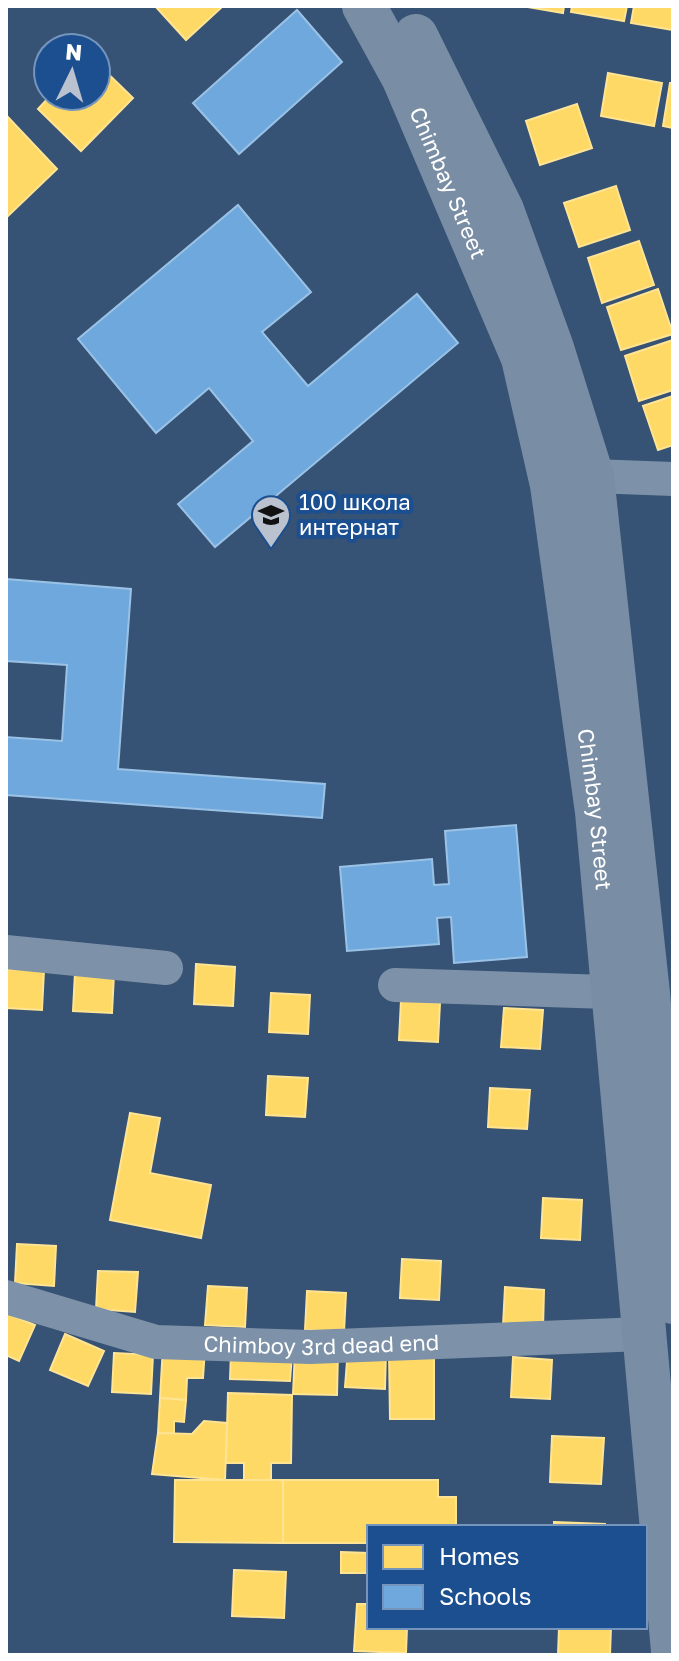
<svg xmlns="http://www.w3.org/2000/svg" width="679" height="1661" font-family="'Golos Text',sans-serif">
<rect width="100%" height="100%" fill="#365274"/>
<g fill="#ffd966" stroke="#ffe494" stroke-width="2">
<polygon points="155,6 223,6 186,40"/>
<polygon points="522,6 564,6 563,13"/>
<polygon points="572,6 627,6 624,21 571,12"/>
<polygon points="634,6 673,6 673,30 631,23"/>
<polygon points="96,62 133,98 81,151 38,109 50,96 96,96"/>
<polygon points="608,73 662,83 654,126 601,116"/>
<polygon points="670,83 673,83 673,128 663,126"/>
<polygon points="577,104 592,148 540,165 526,121"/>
<polygon points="6,115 57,169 6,218"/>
<polygon points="616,186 630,230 579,247 564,203"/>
<polygon points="639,241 654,285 602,303 588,258"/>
<polygon points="658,289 673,334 621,350 607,307"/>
<polygon points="673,340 673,390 639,401 625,356"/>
<polygon points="673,396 673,445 658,450 643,406"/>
<polygon points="196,964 235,967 233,1006 194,1004"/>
<polygon points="6,969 44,970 42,1010 6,1008"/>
<polygon points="75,972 114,974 112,1013 73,1011"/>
<polygon points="271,993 310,995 308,1034 269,1032"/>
<polygon points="401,1000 440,1003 438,1042 399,1040"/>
<polygon points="504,1008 543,1010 540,1049 501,1047"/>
<polygon points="268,1076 308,1078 305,1117 266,1115"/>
<polygon points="490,1088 530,1090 527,1129 488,1127"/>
<polygon points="130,1113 160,1118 150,1173 211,1185 201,1238 110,1220"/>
<polygon points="543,1198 582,1200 580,1240 541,1238"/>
<polygon points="17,1244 56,1246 54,1286 15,1283"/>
<polygon points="402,1259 441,1261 439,1300 400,1298"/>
<polygon points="98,1271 138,1272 135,1312 96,1309"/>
<polygon points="208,1286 247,1288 245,1327 205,1325"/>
<polygon points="505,1287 544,1290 543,1329 503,1326"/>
<polygon points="307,1291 346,1293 344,1332 305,1330"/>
<polygon points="6,1313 35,1325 19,1361 6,1355"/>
<polygon points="65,1334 104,1351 88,1386 50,1370"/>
<polygon points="163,1346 205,1348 203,1378 187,1378 186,1400 160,1398"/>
<polygon points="348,1348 386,1350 385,1389 345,1387"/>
<polygon points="295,1351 338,1352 337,1395 293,1394"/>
<polygon points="389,1351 434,1352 434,1419 390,1419"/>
<polygon points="231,1352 292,1355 290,1381 230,1379"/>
<polygon points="114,1353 153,1355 151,1394 112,1392"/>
<polygon points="513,1357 552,1360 550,1399 511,1397"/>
<polygon points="228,1393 292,1395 291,1463 271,1463 271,1480 244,1480 244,1463 226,1463"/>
<polygon points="160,1398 186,1400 184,1422 174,1421 174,1434 158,1433"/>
<polygon points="204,1421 227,1423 225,1480 152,1474 158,1433 192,1434"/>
<polygon points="552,1436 604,1438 601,1484 550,1482"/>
<polygon points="175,1480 283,1480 283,1543 174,1542"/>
<polygon points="283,1480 438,1480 438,1497 456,1497 456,1527 369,1527 369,1543 283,1543"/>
<polygon points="554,1522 605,1524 605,1527 554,1527"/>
<polygon points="341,1552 369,1553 369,1573 341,1573"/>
<polygon points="234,1570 286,1572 284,1618 232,1616"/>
<polygon points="357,1604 369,1604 369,1627 407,1627 406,1653 354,1651"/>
<polygon points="559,1627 611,1627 610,1655 558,1655"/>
</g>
<g fill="#6fa8dc" stroke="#9ac2e6" stroke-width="2">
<polygon points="297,10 342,62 239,154 193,103"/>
<polygon points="238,205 311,292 262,332 308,386 417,294 458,343 215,547 178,504 253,441 209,388 156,433 78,339"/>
<polygon points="6,579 131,589 118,769 325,784 322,818 6,795 6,737 62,741 67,665 6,661"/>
<polygon points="516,825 527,957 454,963 451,917 437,918 439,944 347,951 340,867 432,859 434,885 449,884 445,831"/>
</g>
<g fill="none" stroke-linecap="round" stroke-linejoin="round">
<g stroke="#7d92a8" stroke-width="34">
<polyline points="568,482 592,476 673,479"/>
<polyline points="6,952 166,968"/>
<polyline points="395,985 638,993"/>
<path id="s1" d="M6,1297L156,1342L310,1347L643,1334"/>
</g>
<g stroke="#798da4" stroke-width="44">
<path id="s2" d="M364,6L404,79L523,358L552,485L597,812L673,1651"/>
<polyline points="416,36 502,210 552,348 592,476 648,993 673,1302"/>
</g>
</g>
<defs>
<g id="school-pin" transform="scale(2)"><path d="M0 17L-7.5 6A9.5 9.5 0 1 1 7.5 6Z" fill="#b9c2ce" stroke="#1b4f8f"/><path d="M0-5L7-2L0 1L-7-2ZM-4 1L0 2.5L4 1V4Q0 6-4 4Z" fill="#111"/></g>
</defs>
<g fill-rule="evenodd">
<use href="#school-pin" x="271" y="515"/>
</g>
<g text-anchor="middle" stroke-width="8" stroke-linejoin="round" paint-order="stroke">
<g font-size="22" fill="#fff" stroke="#1b4f8f">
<text dy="8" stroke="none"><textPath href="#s2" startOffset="196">Chimbay Street</textPath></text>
<text dy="8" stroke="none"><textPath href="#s2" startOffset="844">Chimbay Street</textPath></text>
<text dy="8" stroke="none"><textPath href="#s1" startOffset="322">Chimboy 3rd dead end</textPath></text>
</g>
<g font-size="22" fill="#fff" stroke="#1b4f8f" text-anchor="start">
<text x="299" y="510">100 школа<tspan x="299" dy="25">интернат</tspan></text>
</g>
</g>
<rect width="679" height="1661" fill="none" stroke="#ffffff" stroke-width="16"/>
<rect x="367" y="1525" width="280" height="104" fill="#1b4f8f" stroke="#7695bc" stroke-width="2"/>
<rect x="383" y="1545" width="40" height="24" fill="#ffd966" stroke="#7695bc" stroke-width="2"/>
<text x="439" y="1565" font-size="24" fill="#ffffff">Homes</text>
<rect x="383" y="1585" width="40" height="24" fill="#6fa8dc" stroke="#7695bc" stroke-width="2"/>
<text x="439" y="1605" font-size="24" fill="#ffffff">Schools</text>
<g transform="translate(72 72) rotate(5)"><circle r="38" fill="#1b4f8f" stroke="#7695bc" stroke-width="2"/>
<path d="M0-6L14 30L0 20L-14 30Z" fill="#b9c2ce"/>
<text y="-12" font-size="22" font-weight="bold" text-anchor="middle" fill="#ffffff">N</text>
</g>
</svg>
